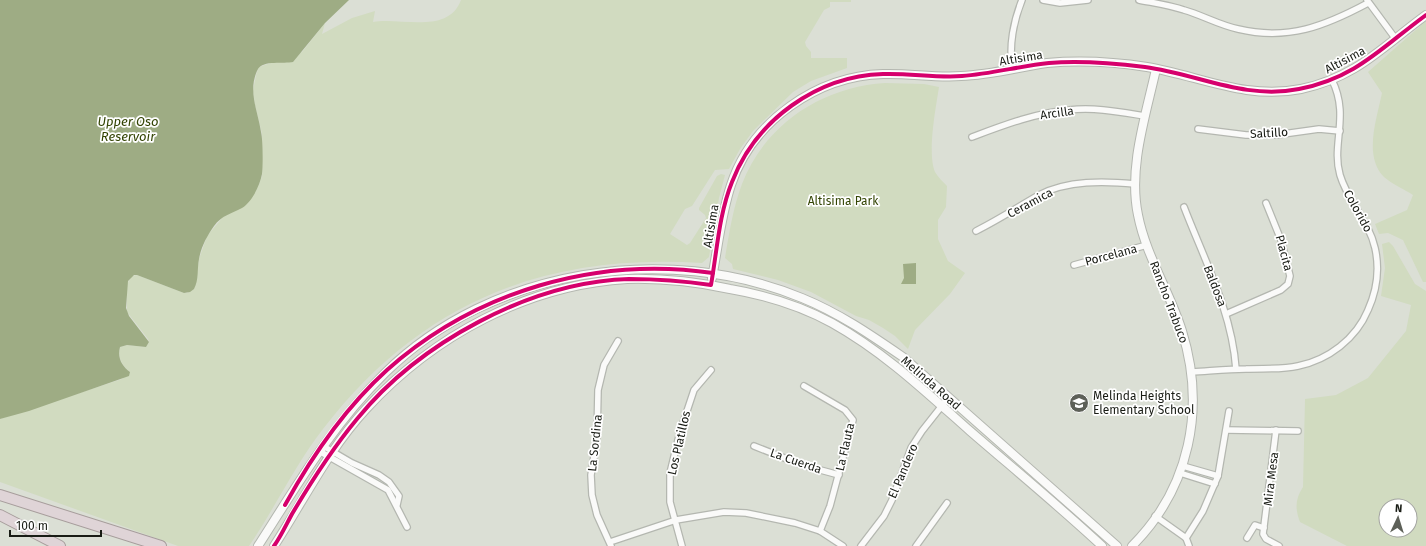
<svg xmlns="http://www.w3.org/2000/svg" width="1426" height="546" font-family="'Fira Sans',sans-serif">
<rect width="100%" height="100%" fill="#dbdfd5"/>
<g fill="#d1dbc0" fill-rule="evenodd">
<path d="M461,0H851V2H830V7L824,10L805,42L806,46L811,52V58H847V68L811,81L793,92L753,131L740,149L729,169L715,170L692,206L685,209L670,234L687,245L690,243L706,218L705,215L699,210V208L717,176L721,174L725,175L719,198L709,257L702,263C544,253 421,302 323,429C295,465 275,508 249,546H178L0,482V419L122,379L130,372C122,366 117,357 120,347L127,345L146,347L149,342L148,339L127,312V284L131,276L137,275L184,293H187L195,287L199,259L207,236L223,217L246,204L259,184L262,176V134L255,105L253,91L256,75L259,67L302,52L325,23L322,34L352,18L375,11L373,22C401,17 448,35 461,0Z"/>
<path d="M1426,21V282H1423L1403,240L1388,233L1379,234L1375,224L1407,210L1413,195C1404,189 1392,184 1384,177C1363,156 1377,118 1382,93L1368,72Z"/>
<path d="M885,83L924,84L939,87C936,107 927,153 935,172C938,177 943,182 947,186L946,207L938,220V239L948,261L965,273L950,294L915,330L908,349L895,336L883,328L869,320L856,316L811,292L778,280L733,269L732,264L725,258C729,234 733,208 742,184C765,124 822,87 885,83Z"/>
<path d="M1389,242L1393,246L1415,284L1426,291V546H1347L1300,522C1295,509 1295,499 1303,487L1305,399L1336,395L1368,378L1406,331L1411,305L1381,296L1385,268L1382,244ZM1386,506H1410V530H1386Z"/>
</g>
<g fill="#9eac84">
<path d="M0,0H349L325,23L293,62C284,64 263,60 258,69C247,90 258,111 261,132C263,140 263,167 262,174C260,185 252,202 242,208C231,214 222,215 214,226C207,236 201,247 199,259C197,269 199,280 194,289L190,292L184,293L137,275H134L128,281L126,308L129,316L149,342L146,347L127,345L120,347C117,358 122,366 130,372L129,376L29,411L0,419Z"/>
<polygon points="916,263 916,284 901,284 904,278 903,264"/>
</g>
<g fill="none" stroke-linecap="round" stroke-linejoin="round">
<g stroke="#b4b7b0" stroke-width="8">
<g id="street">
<polyline points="1043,0 1060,3 1088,0"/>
<path d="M1139,0C1154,3 1169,5 1184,10C1202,15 1219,25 1238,29C1288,41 1325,26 1368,3"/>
<polyline points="1367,0 1395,38"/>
<path d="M1013,69C1008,47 1014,20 1022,0"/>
<polyline points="1198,129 1246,135 1276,135 1319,129 1340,131"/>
<path d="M972,137C1004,125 1035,113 1069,110C1095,107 1120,112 1145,116"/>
<path d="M1184,207C1204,259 1232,312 1236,369"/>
<path d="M976,231C998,220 1018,207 1039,195C1068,180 1104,181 1135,184"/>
<polyline points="1074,265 1147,245"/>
<polyline points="1226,314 1281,290 1288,284 1290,276 1281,240 1266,203"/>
<path d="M1192,372C1210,371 1228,369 1246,369C1263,368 1281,370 1298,366C1328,360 1356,339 1368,310C1377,290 1380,270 1375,248C1369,221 1348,202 1340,175C1331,144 1350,116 1332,80"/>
<polyline points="804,386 845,410 853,420 830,506 820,531"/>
<polyline points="1227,430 1298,431"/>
<polyline points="1276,430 1263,534 1266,539 1279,546"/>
<polyline points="323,446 352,463 379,475 389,482 399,496 397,505"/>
<polyline points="754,446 802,465 839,475"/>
<polyline points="319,451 388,490 407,527"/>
<polyline points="1183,466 1218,476"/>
<polyline points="1180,473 1215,484"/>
<polyline points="1155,516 1186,538"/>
<polyline points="1247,538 1255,525 1264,528"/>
<polyline points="610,542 676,520 724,512 746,513 795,523 820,531 843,546"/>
<polyline points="611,546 597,515 592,495 591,475 597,437 598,390 604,365 618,341"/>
<polyline points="682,546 670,502 670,473 680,432 694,390 711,370"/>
<polyline points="861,546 884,516 892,500 911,448 922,431 948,398"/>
<polyline points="916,546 947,503"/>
<polyline points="1189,546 1186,538 1203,511 1218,476 1229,411"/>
</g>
</g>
<g stroke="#b4b7b0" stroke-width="10">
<g id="secondary">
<path d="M712,278C718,247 721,215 731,185C752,121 817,76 883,74C909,73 935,78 961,76C990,75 1019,67 1047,63C1080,60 1115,62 1147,67C1200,76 1246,100 1301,89C1357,77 1382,47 1426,15"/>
<path d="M258,546C297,485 333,424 385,373C492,268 666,242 802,298C839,313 871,335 903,357L1117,546"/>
<path d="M274,546C304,500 328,450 366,409C433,336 527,285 627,279C661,278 697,282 730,289C765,295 801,306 832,323C884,352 926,392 970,431C1014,469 1059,506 1102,546"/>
<path d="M1132,546C1190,488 1206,408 1182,331C1170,292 1146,256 1138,215C1128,168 1146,115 1156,69"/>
</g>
</g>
<g stroke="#a79d9c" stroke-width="12">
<g id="highway">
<polyline points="0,495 161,546"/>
<polyline points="0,515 60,546"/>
</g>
</g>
<use href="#street" stroke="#fafaf9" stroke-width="5.5"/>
<use href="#secondary" stroke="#fafaf9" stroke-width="8"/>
<use href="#highway" stroke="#dfd4d7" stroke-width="10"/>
<g stroke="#fff" stroke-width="6">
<g id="cycleway">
<path d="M285,505C312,456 346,407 387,370C476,291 596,256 713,273"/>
<path d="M274,546C281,536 286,525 292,514C311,482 332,449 357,419C419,343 530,282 629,279C656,279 684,281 711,285C717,251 719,214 732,182C756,120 817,76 883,74C910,73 936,78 962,76C991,74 1020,66 1049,63C1081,60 1113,63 1145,67C1198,74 1244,100 1299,89C1356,78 1382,47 1426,15"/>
</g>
</g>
<use href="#cycleway" stroke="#d6006c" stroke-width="4"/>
</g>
<defs>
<g id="school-disc" transform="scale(1)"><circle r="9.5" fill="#5d6058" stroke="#fff"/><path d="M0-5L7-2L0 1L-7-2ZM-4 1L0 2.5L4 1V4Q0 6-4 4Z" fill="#fff"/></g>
</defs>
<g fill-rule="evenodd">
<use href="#school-disc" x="1079" y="403"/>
</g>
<g text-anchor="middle" stroke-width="3.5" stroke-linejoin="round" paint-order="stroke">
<g font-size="12" fill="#191c15" stroke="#fff">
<text transform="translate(1021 58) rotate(-9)" y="4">Altisima</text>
<text transform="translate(1345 60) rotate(-28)" y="4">Altisima</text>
<text transform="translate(1057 113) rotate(-8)" y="4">Arcilla</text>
<text transform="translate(1269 133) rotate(-3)" y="4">Saltillo</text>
<text transform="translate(1030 203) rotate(-28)" y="4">Ceramica</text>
<text transform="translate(1358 211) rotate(61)" y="4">Colorido</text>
<text transform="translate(711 226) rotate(-80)" y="4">Altisima</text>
<text transform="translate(1284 253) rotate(75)" y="4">Placita</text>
<text transform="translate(1111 255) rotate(-15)" y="4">Porcelana</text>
<text transform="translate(1215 286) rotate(69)" y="4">Baldosa</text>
<text transform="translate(1169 302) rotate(69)" y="4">Rancho Trabuco</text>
<text transform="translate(931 383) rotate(41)" y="4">Melinda Road</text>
<text transform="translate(595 443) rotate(-84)" y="4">La Sordina</text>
<text transform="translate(679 443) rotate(-77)" y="4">Los Platillos</text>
<text transform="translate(845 447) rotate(-77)" y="4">La Flauta</text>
<text transform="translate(796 461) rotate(19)" y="4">La Cuerda</text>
<text transform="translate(903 471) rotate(-67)" y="4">El Pandero</text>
<text transform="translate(1271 479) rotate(-83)" y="4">Mira Mesa</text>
</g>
<g font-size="12" fill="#344504" stroke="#fff">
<text x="843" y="205">Altisima Park</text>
</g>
<g font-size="12" fill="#191c15" stroke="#fff" text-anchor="start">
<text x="1093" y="400">Melinda Heights<tspan x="1093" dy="14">Elementary School</tspan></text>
</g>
<g font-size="13" font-style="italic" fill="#324302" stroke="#fff">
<text x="128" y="126">Upper Oso<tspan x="128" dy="15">Reservoir</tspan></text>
</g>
</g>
<g transform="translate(1398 518) rotate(4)"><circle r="19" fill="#ffffff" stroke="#a3a4a1"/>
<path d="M0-3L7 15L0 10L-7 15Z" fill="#5d6058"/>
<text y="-6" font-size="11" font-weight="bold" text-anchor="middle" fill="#191c15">N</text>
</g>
<path d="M10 530v6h91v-6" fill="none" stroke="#191c15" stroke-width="2"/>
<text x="16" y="530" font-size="12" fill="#191c15" stroke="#ffffff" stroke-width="3" paint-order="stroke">100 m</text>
</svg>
